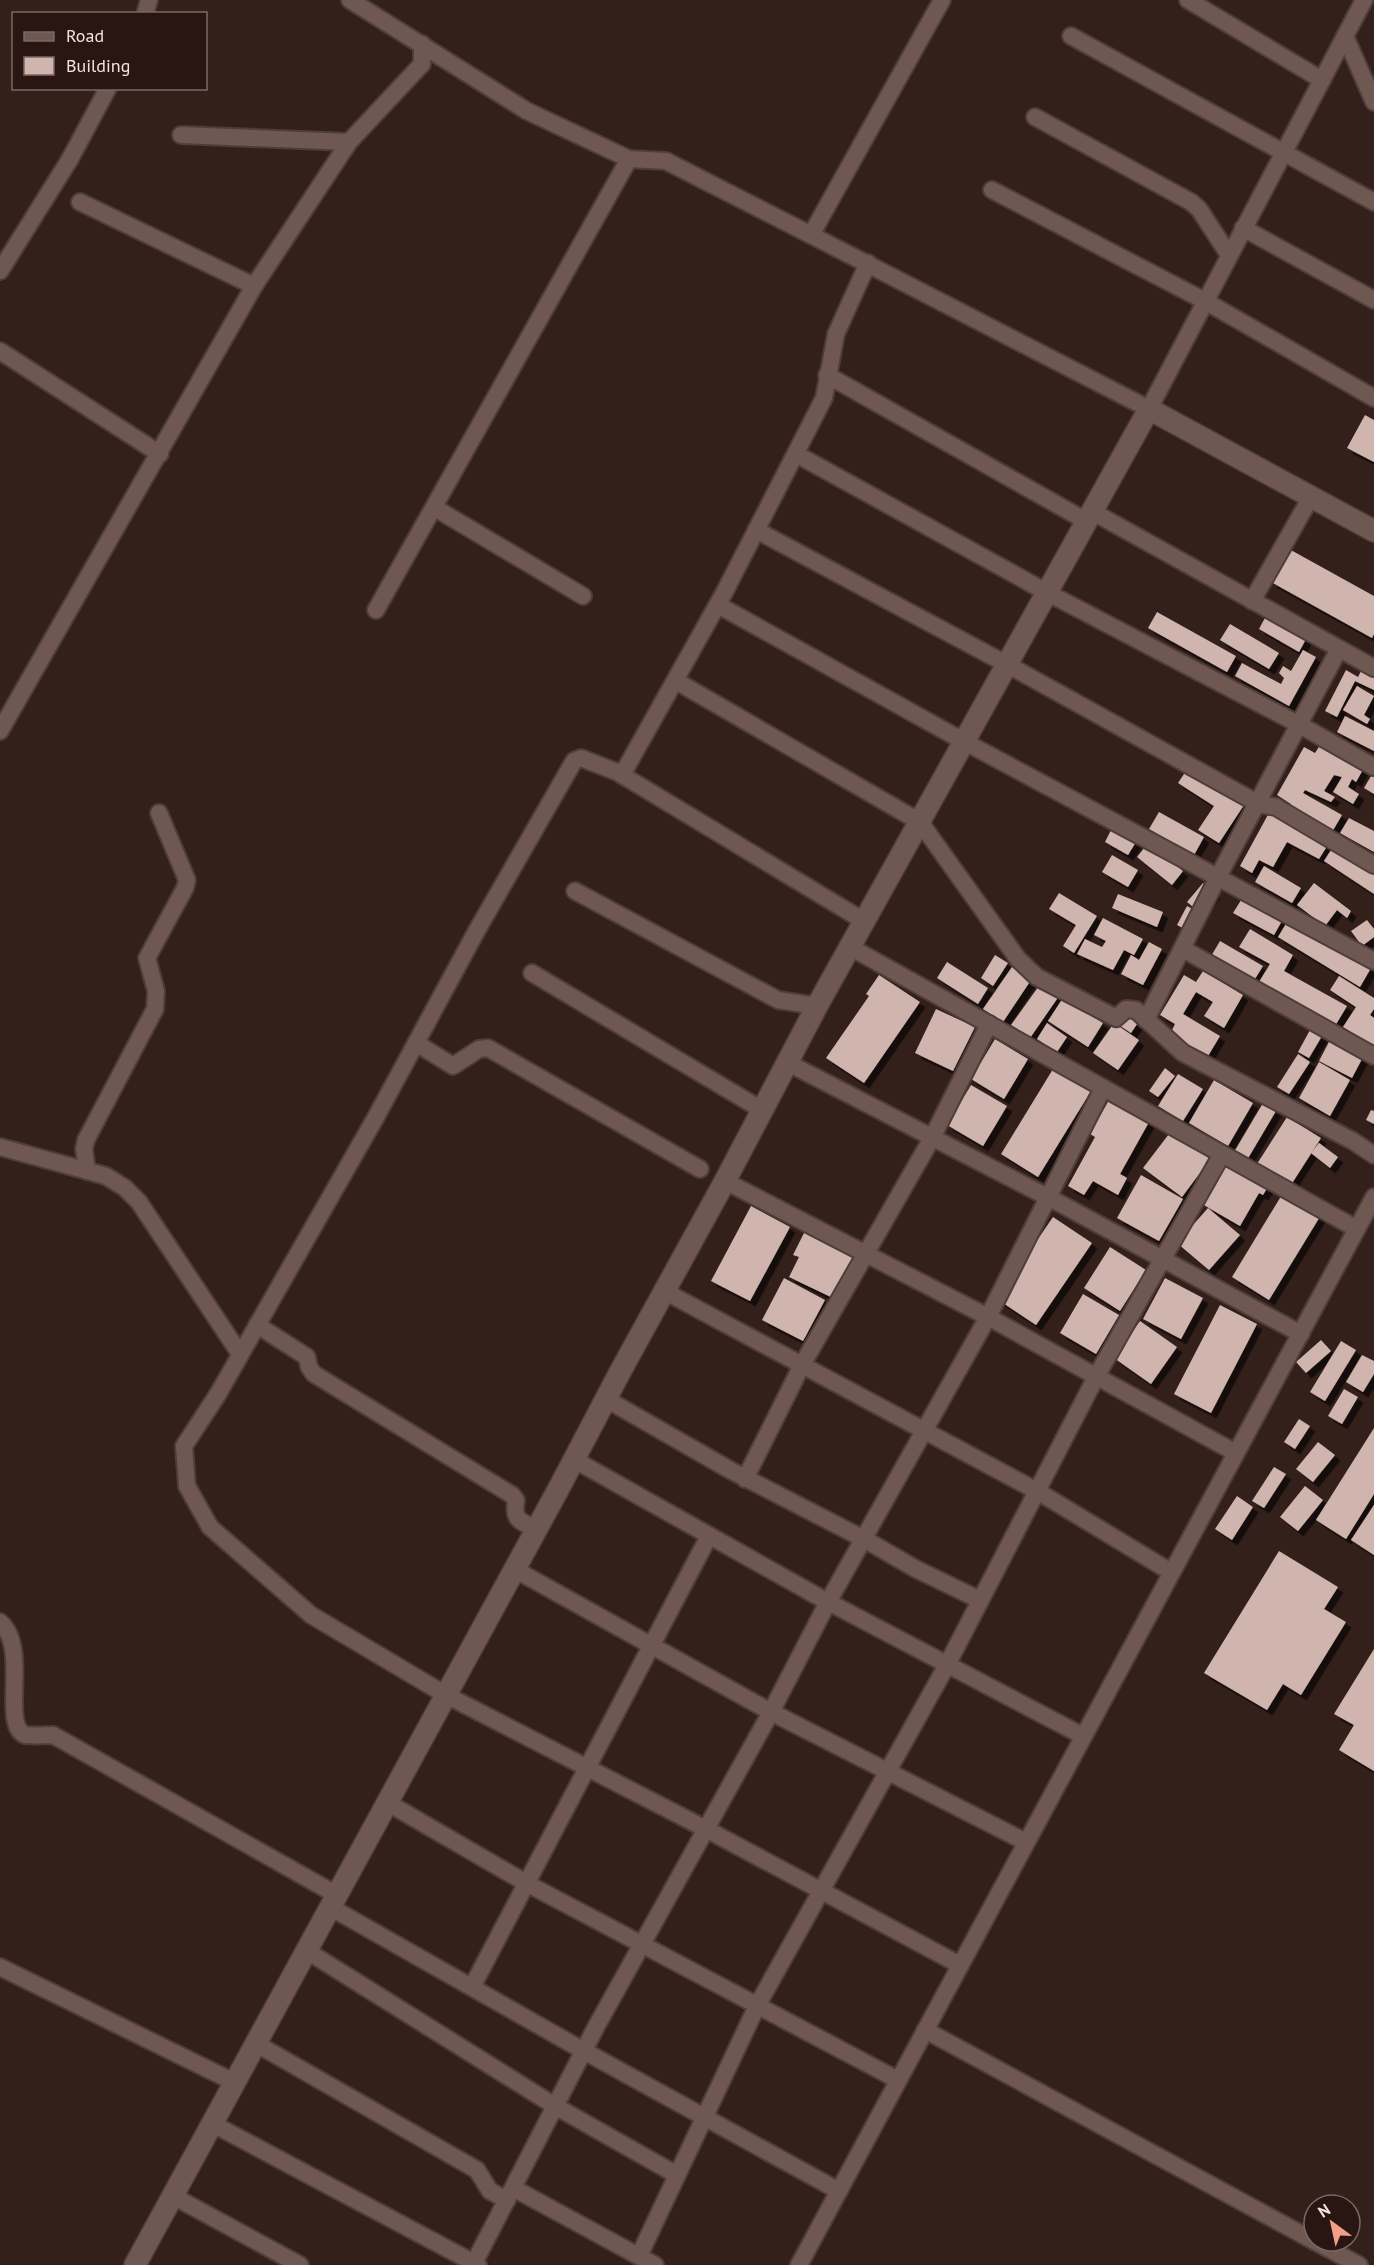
<svg xmlns="http://www.w3.org/2000/svg" width="1374" height="2265" font-family="'PT Sans',sans-serif">
<defs>
<filter id="shadow"><feDropShadow dx="5.5" dy="5.5" stdDeviation="0" flood-color="#0009"/></filter>
</defs>
<rect width="100%" height="100%" fill="#34201b"/>
<g fill="#d0b5af" filter="url(#shadow)">
<polygon points="1365,415 1374,420 1374,462 1347,448"/>
<polygon points="1289,549 1374,596 1374,634 1372,638 1271,582"/>
<polygon points="1157,612 1236,656 1227,672 1148,628"/>
<polygon points="1266,616 1306,639 1299,652 1259,629"/>
<polygon points="1230,624 1279,653 1269,669 1220,640"/>
<polygon points="1303,650 1316,657 1289,706 1235,676 1242,663 1281,684 1284,678 1279,673 1283,666 1291,671"/>
<polygon points="1363,667 1374,673 1374,690 1355,681 1337,717 1325,711 1346,670 1358,677"/>
<polygon points="1357,686 1374,696 1364,715 1370,719 1367,724 1343,710"/>
<polygon points="1345,716 1374,731 1374,751 1337,732"/>
<polygon points="1322,742 1365,766 1356,782 1352,779 1348,787 1359,794 1353,804 1333,792 1342,777 1334,775 1324,791 1335,797 1331,802 1305,790 1303,793 1342,815 1332,832 1289,808 1291,804 1277,795 1304,747 1315,753"/>
<polygon points="1188,768 1244,805 1219,843 1198,830 1214,806 1178,783"/>
<polygon points="1374,771 1374,794 1364,788"/>
<polygon points="1270,811 1329,843 1319,859 1287,842 1273,867 1259,860 1252,873 1240,866"/>
<polygon points="1159,812 1204,837 1194,855 1149,829"/>
<polygon points="1349,818 1374,831 1374,852 1340,833"/>
<polygon points="1112,828 1136,842 1128,855 1105,842"/>
<polygon points="1148,843 1183,871 1172,885 1137,857"/>
<polygon points="1335,844 1374,870 1374,894 1324,861"/>
<polygon points="1112,855 1138,870 1128,887 1102,872"/>
<polygon points="1264,866 1301,888 1292,903 1255,882"/>
<polygon points="1203,883 1215,893 1199,912 1187,902"/>
<polygon points="1314,883 1351,911 1347,918 1337,910 1325,926 1297,905"/>
<polygon points="1059,893 1097,916 1074,953 1063,946 1076,925 1049,909"/>
<polygon points="1118,894 1163,912 1157,927 1112,908"/>
<polygon points="1243,897 1283,919 1274,935 1233,913"/>
<polygon points="1187,906 1200,913 1190,932 1177,925"/>
<polygon points="1103,918 1143,939 1134,955 1124,950 1113,970 1077,954 1085,939 1102,947 1106,941 1094,935"/>
<polygon points="1289,919 1371,968 1360,987 1278,937"/>
<polygon points="1367,920 1374,929 1374,937 1362,946 1351,931"/>
<polygon points="1250,929 1293,955 1284,971 1347,1006 1335,1026 1259,982 1270,964 1239,947"/>
<polygon points="1220,941 1263,966 1253,982 1210,958"/>
<polygon points="1149,942 1162,949 1143,985 1121,974 1131,955 1139,960"/>
<polygon points="995,955 1008,963 993,986 981,978"/>
<polygon points="947,962 988,988 978,1004 937,978"/>
<polygon points="1012,967 1031,980 1003,1022 983,1009"/>
<polygon points="1203,971 1243,995 1224,1028 1204,1016 1213,1002 1196,992 1183,1014 1220,1036 1208,1056 1170,1034 1175,1024 1160,1015 1184,975 1196,982"/>
<polygon points="879,975 920,1002 864,1083 826,1058 869,996 866,994"/>
<polygon points="1339,976 1374,998 1374,1009 1370,1015 1374,1018 1374,1047 1343,1027 1356,1007 1330,990"/>
<polygon points="1041,983 1059,996 1030,1038 1011,1025"/>
<polygon points="1063,998 1103,1023 1088,1047 1048,1021"/>
<polygon points="936,1009 975,1027 953,1071 915,1053"/>
<polygon points="1122,1009 1139,1021 1131,1033 1113,1021"/>
<polygon points="1047,1023 1067,1037 1057,1052 1037,1039"/>
<polygon points="1114,1023 1139,1040 1118,1070 1093,1053"/>
<polygon points="1310,1030 1322,1036 1309,1058 1298,1052"/>
<polygon points="1331,1038 1364,1055 1352,1078 1319,1061"/>
<polygon points="995,1039 1028,1059 1004,1099 971,1079"/>
<polygon points="1298,1054 1310,1062 1289,1094 1277,1087"/>
<polygon points="1319,1062 1350,1080 1330,1116 1299,1098"/>
<polygon points="1165,1068 1175,1076 1158,1097 1149,1091"/>
<polygon points="1053,1069 1091,1091 1038,1177 1001,1154"/>
<polygon points="1178,1074 1203,1089 1183,1121 1158,1106"/>
<polygon points="1214,1080 1253,1103 1228,1146 1189,1123"/>
<polygon points="971,1085 1007,1106 983,1146 947,1125"/>
<polygon points="1109,1100 1149,1122 1120,1174 1127,1178 1118,1195 1093,1181 1084,1195 1068,1186 1095,1137 1090,1134"/>
<polygon points="1263,1103 1276,1111 1247,1160 1234,1152"/>
<polygon points="1371,1110 1374,1111 1374,1124 1366,1120"/>
<polygon points="1287,1117 1321,1138 1289,1188 1255,1167"/>
<polygon points="1172,1130 1211,1158 1182,1197 1143,1168"/>
<polygon points="1319,1143 1338,1157 1330,1168 1311,1153"/>
<polygon points="1226,1162 1269,1185 1263,1195 1259,1193 1240,1226 1202,1204"/>
<polygon points="1141,1175 1183,1199 1159,1241 1117,1218"/>
<polygon points="1283,1193 1321,1215 1269,1300 1232,1277"/>
<polygon points="751,1206 790,1227 750,1301 711,1281"/>
<polygon points="1208,1208 1240,1235 1209,1270 1177,1243"/>
<polygon points="1053,1217 1092,1243 1036,1325 997,1299"/>
<polygon points="805,1231 854,1255 833,1298 789,1277 799,1257 793,1255"/>
<polygon points="1110,1247 1146,1270 1120,1311 1084,1288"/>
<polygon points="784,1278 825,1300 803,1341 762,1320"/>
<polygon points="1165,1278 1203,1298 1181,1339 1143,1319"/>
<polygon points="1083,1294 1119,1315 1096,1354 1060,1333"/>
<polygon points="1220,1305 1257,1324 1211,1413 1174,1394"/>
<polygon points="1140,1321 1177,1347 1151,1384 1114,1358"/>
<polygon points="1321,1340 1331,1351 1306,1373 1296,1362"/>
<polygon points="1341,1341 1356,1350 1325,1401 1310,1392"/>
<polygon points="1362,1355 1374,1361 1374,1374 1363,1392 1346,1382"/>
<polygon points="1344,1389 1358,1397 1342,1424 1328,1416"/>
<polygon points="1299,1419 1310,1426 1295,1449 1284,1442"/>
<polygon points="1374,1428 1374,1494 1346,1539 1316,1520"/>
<polygon points="1318,1442 1335,1455 1313,1482 1296,1469"/>
<polygon points="1274,1467 1286,1474 1264,1508 1252,1501"/>
<polygon points="1305,1486 1323,1500 1298,1531 1280,1517"/>
<polygon points="1237,1496 1253,1507 1232,1540 1215,1529"/>
<polygon points="1374,1505 1374,1555 1351,1540"/>
<polygon points="1279,1551 1338,1587 1324,1609 1346,1622 1301,1695 1283,1684 1267,1710 1204,1673"/>
<polygon points="1374,1649 1374,1771 1339,1750 1354,1725 1334,1714"/>
</g>
<g fill="none" stroke-linecap="round" stroke-linejoin="round">
<g stroke="#4e3d3a" stroke-width="20">
<g id="minor">
<polyline points="350,0 527,111 629,159 666,161 811,235"/>
<polyline points="942,0 811,235 1149,409 1364,0"/>
<polyline points="1188,0 1322,80"/>
<polyline points="145,14 149,0"/>
<polyline points="1071,36 1374,202"/>
<polyline points="1345,36 1374,102"/>
<polyline points="1035,117 1191,202 1199,209 1229,255"/>
<polyline points="181,135 349,142"/>
<polyline points="992,190 1205,301 1374,398"/>
<polyline points="80,202 254,286"/>
<polyline points="1243,228 1374,300"/>
<polyline points="0,271 70,159 108,88"/>
<polyline points="0,351 160,454"/>
<polyline points="827,375 1088,522"/>
<polyline points="796,454 1048,593 1300,725 1374,767"/>
<polyline points="435,508 583,596"/>
<polyline points="1093,512 1374,668"/>
<polyline points="756,530 1008,665 1259,804 1276,807 1374,865"/>
<polyline points="1252,601 1311,497"/>
<polyline points="718,605 965,742 1374,961"/>
<polyline points="376,610 629,159"/>
<polyline points="676,681 920,822 1018,959 1037,977 1116,1018 1126,1009 1136,1010 1183,1053 1353,1141 1374,1155"/>
<polyline points="0,731 254,286 349,142 422,64 422,44"/>
<polyline points="622,775 724,593 824,398 836,334 868,263"/>
<polyline points="575,891 778,1000 817,1006"/>
<polyline points="864,921 617,772 581,758 574,761 476,932 376,1117 218,1394 184,1446 187,1486 210,1527 311,1615 446,1695 706,1829 960,1965"/>
<polyline points="850,947 1357,1229"/>
<polyline points="1183,949 1374,1056"/>
<polyline points="532,973 762,1110"/>
<polyline points="1146,1020 1218,877 1339,649"/>
<polyline points="416,1043 453,1066 479,1049 488,1048 700,1169"/>
<polyline points="788,1063 1061,1204 1301,1334"/>
<polyline points="0,1147 106,1176 125,1188 139,1202 240,1354"/>
<polyline points="87,1171 84,1149 86,1140 155,1009 156,991 147,958 185,888 187,880 159,813"/>
<polyline points="725,1181 988,1317 1236,1453"/>
<polyline points="664,1291 1037,1491 1171,1572"/>
<path d="M257,1325L307,1357L309,1367L314,1374L512,1495L516,1500C513,1521 519,1520 536,1529"/>
<polyline points="606,1399 730,1470 864,1539 916,1569 980,1600"/>
<polyline points="573,1459 817,1596 1083,1736"/>
<polyline points="745,1479 802,1365 932,1138 989,1024"/>
<polyline points="514,1569 771,1712 1026,1842"/>
<path d="M0,1622C30,1648 0,1724 25,1735C34,1736 44,1735 53,1735L337,1895"/>
<polyline points="388,1803 526,1883 898,2080"/>
<polyline points="330,1907 584,2051 839,2191"/>
<polyline points="307,1951 555,2106 677,2175"/>
<polyline points="0,1967 234,2082"/>
<polyline points="472,1987 709,1536"/>
<polyline points="925,2030 1314,2241"/>
<polyline points="255,2043 477,2170 490,2191 507,2200"/>
<polyline points="213,2124 478,2265"/>
<polyline points="513,2188 655,2265"/>
<polyline points="173,2196 300,2265"/>
<polyline points="1314,2241 1359,2265"/>
<polyline points="639,2256 757,2006 947,1665 1096,1377 1222,1154"/>
<polyline points="473,2265 596,2027 771,1712 828,1602 988,1317 1103,1088"/>
<polyline points="799,2265 1374,1197"/>
</g>
</g>
<g stroke="#4e3d3a" stroke-width="24">
<polyline id="tertiary" points="135,2265 559,1488 620,1372 725,1181 817,1006 1149,409 1374,531"/>
</g>
<use href="#minor" stroke="#6f5752" stroke-width="16"/>
<use href="#tertiary" stroke="#6f5752" stroke-width="21"/>
</g>
<rect x="12" y="12" width="195" height="78" fill="#291612" stroke="#796864" stroke-width="1.5"/>
<rect x="24" y="32" width="30" height="9" fill="#6f5752" stroke="#796864" stroke-width="1.5"/>
<text x="66" y="42" font-size="18" fill="#f1e3df">Road</text>
<rect x="24" y="57" width="30" height="18" fill="#d0b5af" stroke="#796864" stroke-width="1.5"/>
<text x="66" y="72" font-size="18" fill="#f1e3df">Building</text>
<g transform="translate(1332 2223) rotate(327)"><circle r="28" fill="#291612" stroke="#796864" stroke-width="1.5"/>
<path d="M0-4.5L10 22L0 15L-10 22Z" fill="#f49e8a"/>
<text y="-9" font-size="16" font-weight="bold" text-anchor="middle" fill="#f1e3df">N</text>
</g>
</svg>
